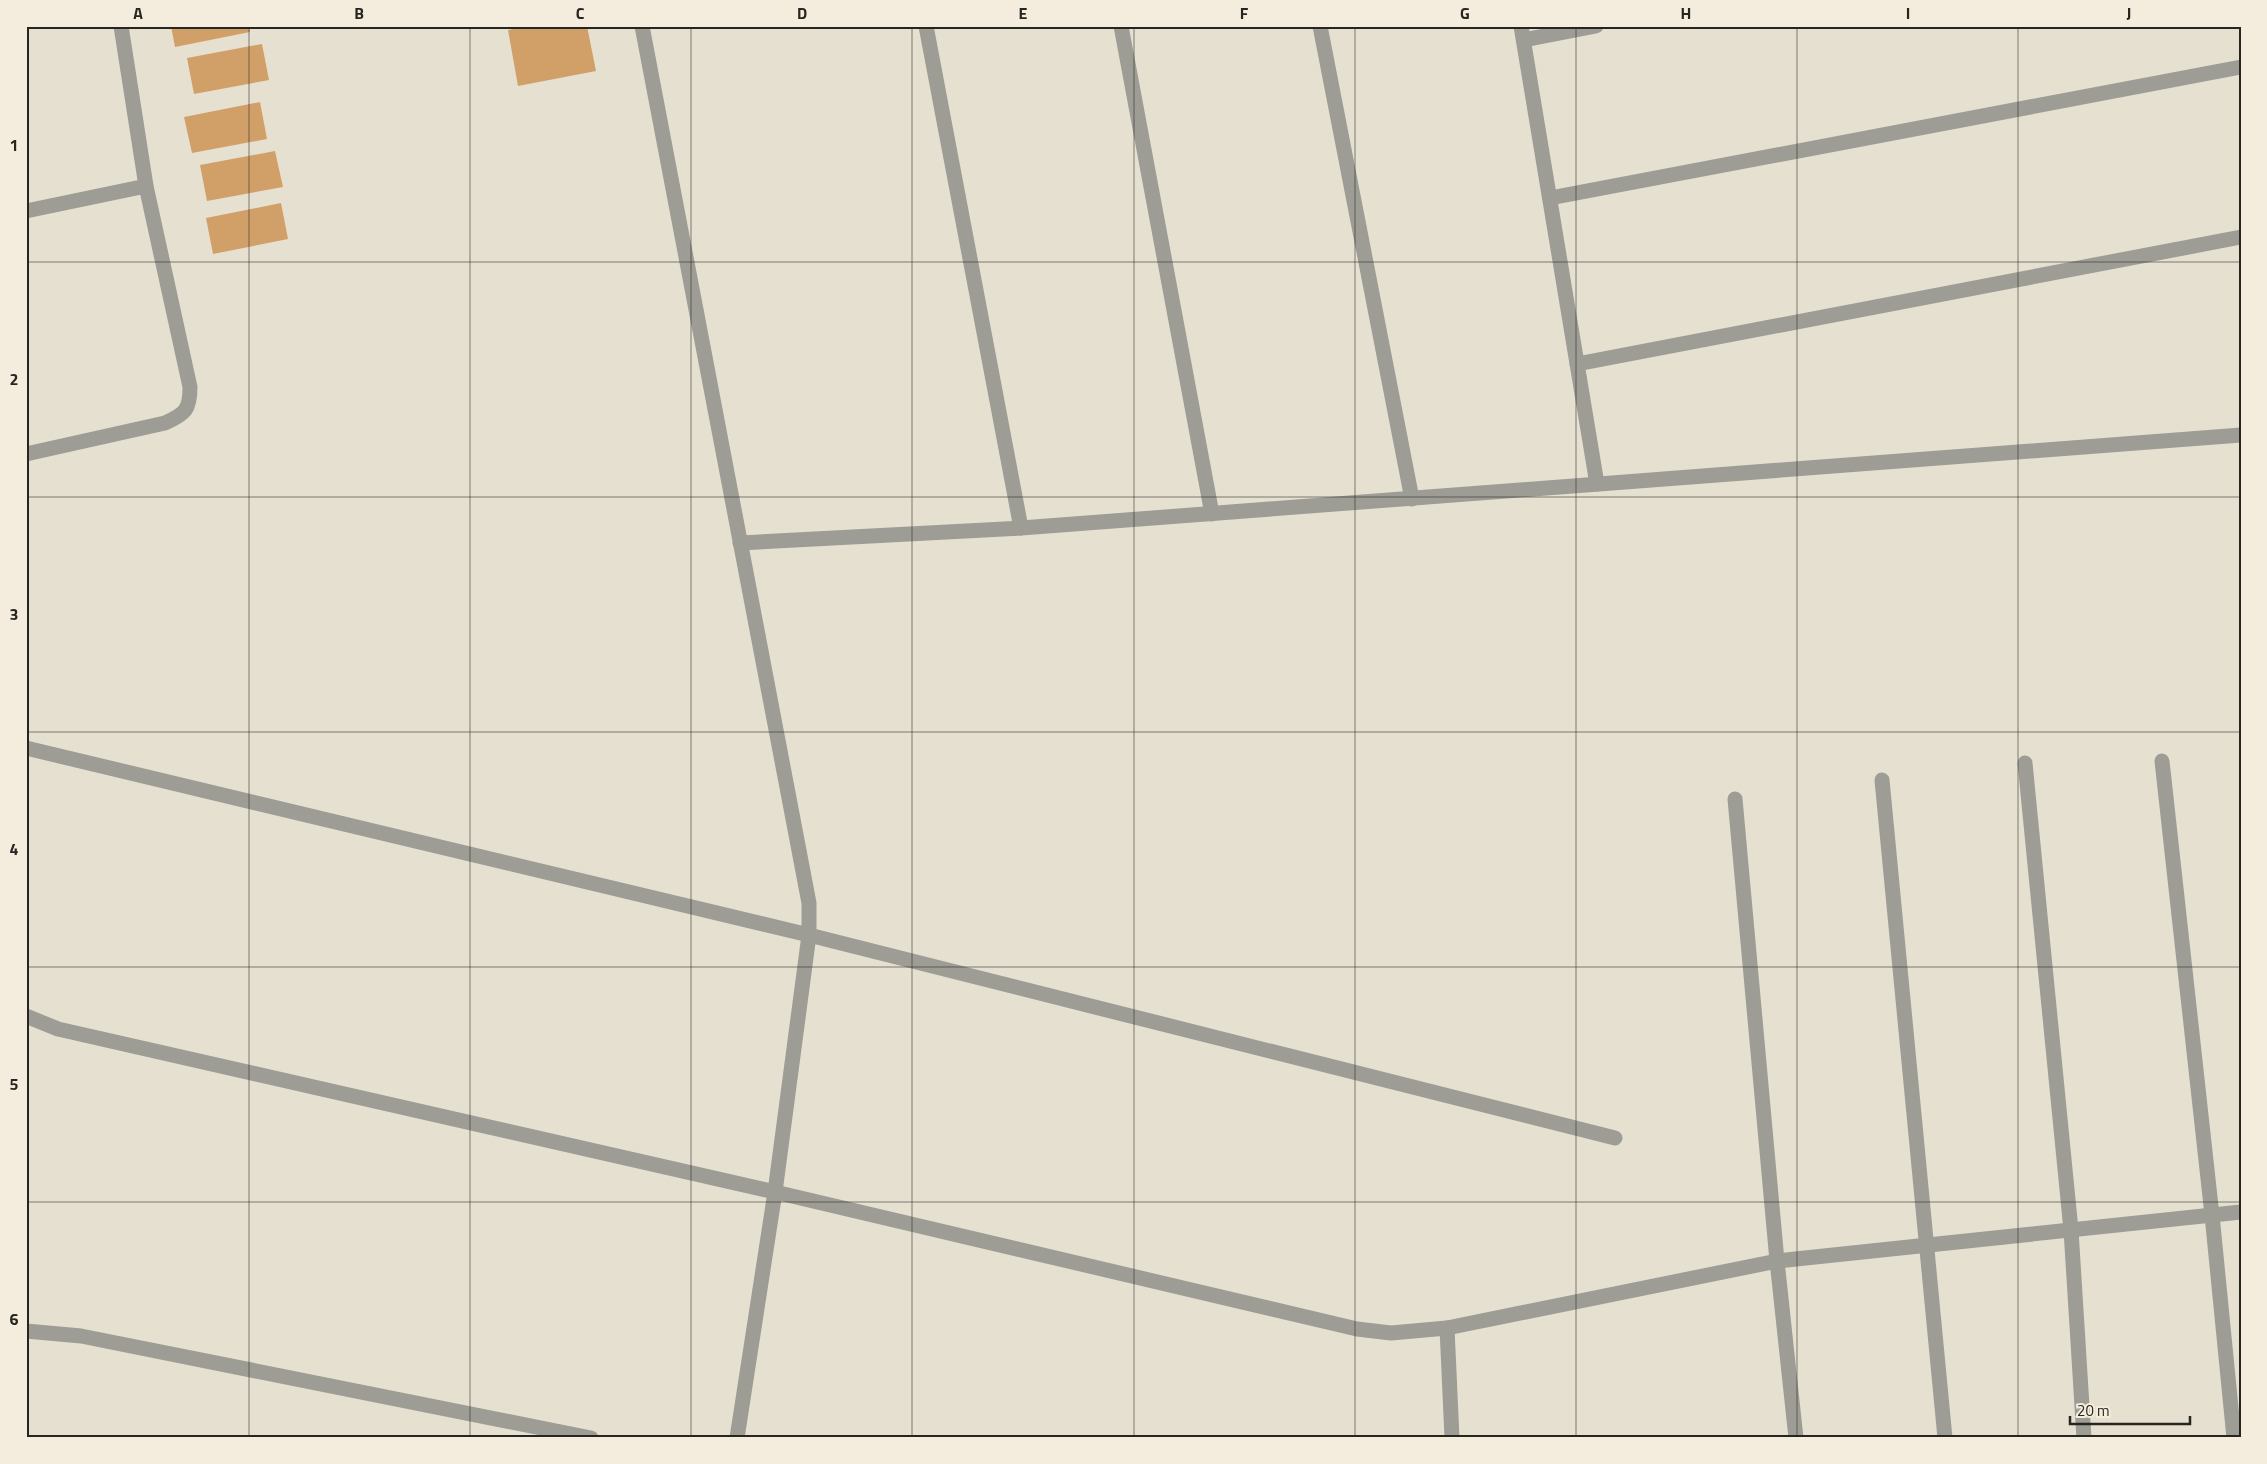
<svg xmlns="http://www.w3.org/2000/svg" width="2267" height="1464" font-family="'Titillium Web',sans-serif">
<rect width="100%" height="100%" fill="#e6e0d0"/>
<g fill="#d1a068">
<polygon points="171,26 249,26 250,32 175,47"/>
<polygon points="528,26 587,26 596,71 518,86 508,30"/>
<polygon points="262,44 269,80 194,94 187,58"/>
<polygon points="260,102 267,139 192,153 184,117"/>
<polygon points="275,151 283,187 207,201 200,165"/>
<polygon points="281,203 288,239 213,254 206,218"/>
</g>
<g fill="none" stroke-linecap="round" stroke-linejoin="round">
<g stroke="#9d9d96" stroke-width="15">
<polyline points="642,26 809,903 809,935 775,1192 737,1438"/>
<polyline points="926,26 1021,528"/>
<polyline points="1121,26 1212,514"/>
<polyline points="1320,26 1412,499"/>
<polyline points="1521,26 1597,484"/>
<polyline points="1524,40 1596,26"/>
<polyline points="1550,198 2241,67"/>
<polyline points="26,211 146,186"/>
<polyline points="1577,364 2241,237"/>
<path d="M26,454L165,423C185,414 190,410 190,387L146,186L121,26"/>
<polyline points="740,543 1021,528 2241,435"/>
<polyline points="26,748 809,935 1615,1138"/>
<polyline points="2162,761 2212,1215 2234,1438"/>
<polyline points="2025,763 2071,1230 2084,1438"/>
<polyline points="1882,780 1945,1438"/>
<polyline points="1735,799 1777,1261 1796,1438"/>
<polyline points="26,1016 58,1029 775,1192 1357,1329 1391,1333 1447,1328 1777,1261 2241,1212"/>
<polyline points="1447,1328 1452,1438"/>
<polyline points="26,1331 81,1336 591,1438"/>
</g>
</g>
<path fill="none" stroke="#27251f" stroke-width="1" stroke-opacity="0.55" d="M249,26V1438M470,26V1438M691,26V1438M912,26V1438M1134,26V1438M1355,26V1438M1576,26V1438M1797,26V1438M2018,26V1438M26,262H2241M26,497H2241M26,732H2241M26,967H2241M26,1202H2241"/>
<rect width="2267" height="1464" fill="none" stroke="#f4eddd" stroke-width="55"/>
<path d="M2070 1416v8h120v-8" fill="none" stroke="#27251f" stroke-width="2.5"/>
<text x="2077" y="1416" font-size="15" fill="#27251f" stroke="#f4eddd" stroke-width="4" paint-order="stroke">20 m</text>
<rect x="28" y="28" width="2212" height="1408" fill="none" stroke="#27251f" stroke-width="2"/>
<g font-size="16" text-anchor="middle" font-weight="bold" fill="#27251f">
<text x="138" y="19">A</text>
<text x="359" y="19">B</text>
<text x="580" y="19">C</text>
<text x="802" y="19">D</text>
<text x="1023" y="19">E</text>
<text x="1244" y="19">F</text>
<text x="1465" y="19">G</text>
<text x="1686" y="19">H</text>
<text x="1908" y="19">I</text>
<text x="2129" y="19">J</text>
<text x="14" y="151">1</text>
<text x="14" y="385">2</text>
<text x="14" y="620">3</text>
<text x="14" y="855">4</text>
<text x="14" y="1090">5</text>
<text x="14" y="1325">6</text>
</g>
</svg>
